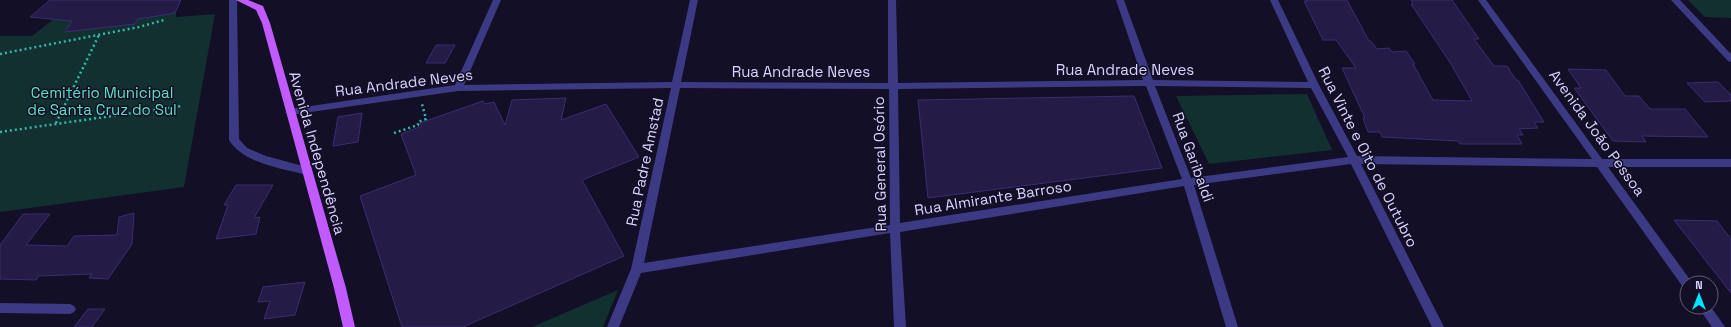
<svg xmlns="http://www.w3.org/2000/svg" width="1731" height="327" font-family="'Space Grotesk',sans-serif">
<rect width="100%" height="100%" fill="#130f26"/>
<g fill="#12302f">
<polygon points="78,0 176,7 176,17 215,14 184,187 0,212 0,36 32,36"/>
<polygon points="1688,0 1731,0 1731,18 1705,17"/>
<polygon points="1307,94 1332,150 1209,164 1176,96"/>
<polygon points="618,290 603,327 532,327"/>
</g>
<g fill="#241b47" stroke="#3b2d73">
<polygon points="50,0 181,0 175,13 138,19 135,24 65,32 72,21 30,17"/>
<polygon points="1306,0 1347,0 1369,41 1371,41 1377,49 1389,48 1392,52 1406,51 1415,64 1413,64 1433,100 1472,101 1451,64 1411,4 1413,4 1411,0 1452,0 1479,39 1474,39 1494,66 1507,66 1516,80 1518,80 1544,122 1534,122 1538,128 1519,129 1523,135 1517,135 1522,144 1460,144 1458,141 1382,137 1380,132 1368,132 1363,118 1365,118 1342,68 1356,68 1336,40 1323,40 1304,1 1307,1"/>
<polygon points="436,45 455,45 445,63 426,63"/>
<polygon points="1568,69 1606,70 1625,96 1639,96 1650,109 1685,109 1708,137 1642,136 1646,142 1613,141 1574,88 1581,88"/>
<polygon points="1718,82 1731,95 1731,101 1705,102 1687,83"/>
<polygon points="1134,96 1162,168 928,198 918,100"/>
<polygon points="566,98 561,120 606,104 639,157 582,180 624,256 463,327 402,327 360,196 416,175 401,134 422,126 420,123 483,101 485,104 494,102 505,125 512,100"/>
<polygon points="362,113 358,142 333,146 338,117"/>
<polygon points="236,185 273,185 254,218 260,217 256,234 216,239 228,205 224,205"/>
<polygon points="134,213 132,244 108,279 89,278 92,274 38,276 36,280 0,279 0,245 23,214 50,214 26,245 67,246 74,236 117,235 119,217"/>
<polygon points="1674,220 1717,221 1731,239 1731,293"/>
<polygon points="305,282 295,315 264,319 270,301 258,302 263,287"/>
<polygon points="88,309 105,309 92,327 74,327"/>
</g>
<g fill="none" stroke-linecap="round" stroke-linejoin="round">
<g stroke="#2fb8b0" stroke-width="2.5" stroke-dasharray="2 3" stroke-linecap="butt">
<polyline points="0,54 139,27 164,20"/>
<polyline points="56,123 99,35"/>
<polyline points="0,132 182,106"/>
<polyline points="394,133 418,125 418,122 426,119 422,104"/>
</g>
<g fill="#3d3a85" fill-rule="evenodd">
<path d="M229,0H237L239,139L247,148L266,156L310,168L311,171L310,174L306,175C281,168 244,164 229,140Z"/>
<path d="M493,0H501L464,85L672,82L690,0H698L681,82L888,83V0H896L898,83L1143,80L1116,0H1124L1153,80L1308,82L1270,0H1278L1319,85L1357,156L1592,159L1478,0H1486L1602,159H1731V167H1608L1691,281L1692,283H1687V289L1683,287L1597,167L1361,164L1444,327H1432L1351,164L1194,185L1238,327H1226L1184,186L900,232L906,327H894L890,233L641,273L619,327H607L631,269L671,88L458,91L290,115L285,112L290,109L455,85ZM1146,86L1182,179L900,223L898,89ZM1155,86L1311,88L1348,157L1191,178ZM680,88L889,89L890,225L644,263Z"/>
<polygon points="1671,0 1680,0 1731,54 1731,62 1728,61"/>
<polygon points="0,303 70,304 74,306 76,309 74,312 70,314 0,313"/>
<polygon points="1698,307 1711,307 1725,327 1712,327"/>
</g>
<polygon fill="#c25bff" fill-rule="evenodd" points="236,0 248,0 263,6 270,23 346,288 355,327 343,327 334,288 262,23 256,10"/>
</g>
<g text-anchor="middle" stroke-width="3" stroke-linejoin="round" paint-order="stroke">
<g font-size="15" fill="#d9d4ff" stroke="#130f26">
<text x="1125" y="75">Rua Andrade Neves</text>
<text x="801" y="77">Rua Andrade Neves</text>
<text transform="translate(404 83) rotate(-7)" y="5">Rua Andrade Neves</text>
<text transform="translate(1597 133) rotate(54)" y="5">Avenida João Pessoa</text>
<text transform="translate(317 153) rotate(74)" y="5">Avenida Independência</text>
<text transform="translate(1193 157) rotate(70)" y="5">Rua Garibaldi</text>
<text transform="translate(1368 157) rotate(63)" y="5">Rua Vinte e Oito de Outubro</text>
<text transform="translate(645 162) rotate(-78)" y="5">Rua Padre Amstad</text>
<text transform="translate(880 164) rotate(-91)" y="5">Rua General Osório</text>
<text transform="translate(993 198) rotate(-9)" y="5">Rua Almirante Barroso</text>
</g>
<g font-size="15" fill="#5fe0c0" stroke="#130f26">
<text x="102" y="98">Cemitério Municipal<tspan x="102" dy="17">de Santa Cruz do Sul</tspan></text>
</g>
</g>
<g transform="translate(1699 295)"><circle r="19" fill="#130f26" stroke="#625e7d"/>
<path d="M0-3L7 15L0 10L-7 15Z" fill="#00e5ff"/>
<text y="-6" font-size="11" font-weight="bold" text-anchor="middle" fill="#d9d4ff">N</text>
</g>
</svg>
